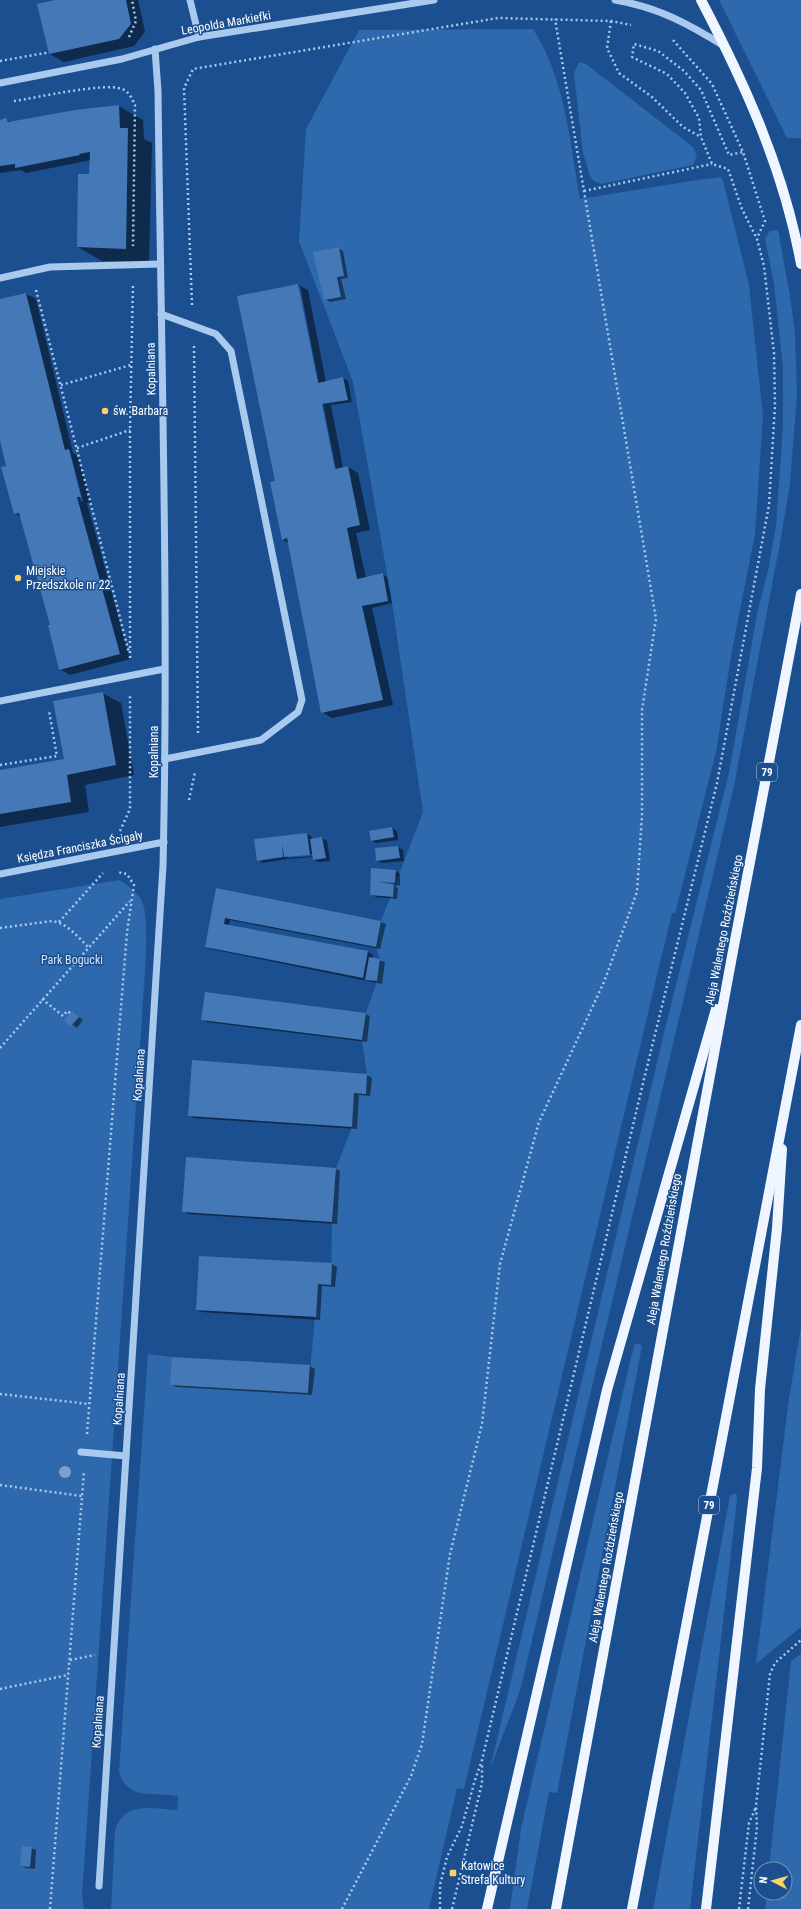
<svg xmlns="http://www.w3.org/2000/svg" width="801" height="1909" font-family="'Roboto Condensed',sans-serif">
<rect width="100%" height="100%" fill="#1b4f8f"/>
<g fill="#2e69ad">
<polygon points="719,0 801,0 801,138 787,138"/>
<path d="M533,29C565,78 570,142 580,199L697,180L722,177L749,285L763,416L755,534L732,650L716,752L675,914L672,913L658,971L464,1789L457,1788L429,1909H111L115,1831C124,1800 152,1809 177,1810L178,1796C154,1792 126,1801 119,1771L148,1354L172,1357L308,1393L318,1284L331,1285L332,1222L336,1168L352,1127L354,1093L366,1094L367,1074L362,1040L366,1013L377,981L380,959L376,947L381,921L423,812L391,596L353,382L299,241L306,129L359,30Z"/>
<polygon points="579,62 586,64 693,147 697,157 693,165 601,184 594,181 590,176 583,153 574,73"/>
<polygon points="778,230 790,296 795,334 797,394 790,484 780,543 734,786 520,1691 490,1769 664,1033 729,773 758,609 768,571 776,526 783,425 783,368 774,284 765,238 770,231"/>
<path d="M120,880C127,885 137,892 142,901C151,921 143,992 142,1017L85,1853L82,1894L84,1909H0V899Z"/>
<polygon points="801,1327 801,1627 756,1664 789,1398"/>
<polygon points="638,1343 642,1346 557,1793 549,1792 527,1909 510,1909 521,1829 526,1807 634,1345"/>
<polygon points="734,1493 737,1495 737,1500 690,1909 653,1909 730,1496"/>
<polygon points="801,1654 801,1909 765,1909 767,1893 785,1893 785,1869 769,1869 791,1661"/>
</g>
<g fill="#0007" fill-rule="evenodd">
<polygon points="59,0 138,0 145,32 134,46 64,62 50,54"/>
<polygon points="119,106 143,120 144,139 152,143 149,262 102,261 78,247 90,175 91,160 26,173 21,170 0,173 0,121 6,120 11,122 75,111"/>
<polygon points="338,248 343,251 348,278 341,279 346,299 330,302 325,299"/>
<path d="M298,285L308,290L326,382L343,378L348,381L352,402L331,405L343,468L348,467L358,473L370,530L356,533L366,578L383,575L387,577L392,603L372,608L393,705L332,718L322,712L289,543L283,540L271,483L276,482ZM300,286L319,384H317L298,287ZM321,401L323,403L337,474H335Z"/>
<path d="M26,294L36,299L73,453L78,456L91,502L87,503L130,659L70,675L60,669L51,626L21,517L15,513L8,466L0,437V301ZM68,452H70L83,501L81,502Z"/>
<polygon points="102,693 121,703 134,775 85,785 89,812 0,827 0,771 65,760"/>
<polygon points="392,828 397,831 398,840 376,843 372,841"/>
<path d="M307,834L312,837V839L322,838L327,841L330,861L319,862L314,860V857L290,859L287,858V859L262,863L258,860L255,840ZM315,854V856L288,858V856Z"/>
<polygon points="398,847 403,850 404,861 382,863 377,860 376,849"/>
<polygon points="372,869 396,871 400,874 400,885 394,886 398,888 397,899 376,897 371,894"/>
<polygon points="217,889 381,922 386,924 380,949 230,920 229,926 368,952 373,955 372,958 385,962 382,984 211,949 206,947"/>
<polygon points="72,1012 83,1020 77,1028 66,1020"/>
<polygon points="365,1014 370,1016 367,1042 207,1022 203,1019"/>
<polygon points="367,1075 372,1078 370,1096 359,1095 357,1129 194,1118 189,1115"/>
<polygon points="336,1169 340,1171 337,1224 188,1214 183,1211"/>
<polygon points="332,1264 337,1267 335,1287 322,1286 320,1320 202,1312 197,1310"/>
<polygon points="173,1358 310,1366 315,1369 312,1395 176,1387 171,1384"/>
<polygon points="31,1848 36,1850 35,1869 26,1868 22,1866"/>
</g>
<g fill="#4478b7">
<polygon points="55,0 126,0 131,24 119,39 49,54 37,4"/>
<polygon points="119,105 120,128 128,128 126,249 77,247 78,174 89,174 90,152 79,154 80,155 15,168 15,164 0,166 0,120 6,118 8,122 75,110"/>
<polygon points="339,247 344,276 337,277 341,297 324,300 313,252"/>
<polygon points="298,284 318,383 343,377 348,400 322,404 335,469 348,466 360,525 347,528 357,579 383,573 388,601 362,606 383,700 321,713 287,538 282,540 270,482 275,481 237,296"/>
<polygon points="26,293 65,450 69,449 81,497 77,497 120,654 59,670 48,625 50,625 19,513 14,514 1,467 6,466 0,440 0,299"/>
<polygon points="103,692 116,765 67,775 71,802 0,814 0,770 64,759 53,701"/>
<polygon points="392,827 394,837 371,841 369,831"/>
<polygon points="307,833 310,855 284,857 282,844 283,857 257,861 254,839"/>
<polygon points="322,837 326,858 313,860 310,839"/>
<polygon points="398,846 400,858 376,861 375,848"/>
<polygon points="371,868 396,870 395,883 378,882 394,884 393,897 370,895"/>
<polygon points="216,888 381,921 376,947 225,918 224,924 368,951 363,978 205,947"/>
<polygon points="369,957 380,959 377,981 365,980"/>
<polygon points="205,992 366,1013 362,1040 201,1020"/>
<polygon points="72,1011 79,1017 71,1026 64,1020"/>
<polygon points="192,1060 367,1074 366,1094 354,1093 352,1127 188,1116"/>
<polygon points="186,1157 336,1168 332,1222 182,1212"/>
<polygon points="199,1256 332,1263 331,1285 318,1284 316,1317 196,1310"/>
<polygon points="172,1357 310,1365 308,1393 170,1385"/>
<polygon points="22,1846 32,1847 30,1867 20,1866"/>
</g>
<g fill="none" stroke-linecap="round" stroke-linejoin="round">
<g stroke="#a9c9ee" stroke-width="2.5" stroke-dasharray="2 3" stroke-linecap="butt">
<polyline points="611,21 607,48 619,73 652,97 683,127 701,137"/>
<polyline points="129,37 136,21 132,0"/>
<polyline points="673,40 712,84 743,152 765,221 757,238"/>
<polyline points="0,61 45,53 47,55"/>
<path d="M14,101C36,98 104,82 122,89C129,91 132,99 135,105L133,246"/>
<polyline points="584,191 712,164"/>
<polyline points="36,290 129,653"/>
<polyline points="192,305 184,88 193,69 498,18 611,21 631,25"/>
<polyline points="194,346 198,733"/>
<polyline points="61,385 131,365"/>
<polyline points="77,448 130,430"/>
<polyline points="130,658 130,430 133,283"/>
<polyline points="0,765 57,756 49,711"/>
<polyline points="189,800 195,772"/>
<polyline points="120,831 130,809 130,695"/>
<polyline points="59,922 103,873"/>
<path d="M0,928L52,921C67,923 78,937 89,948"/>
<polyline points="42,999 63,1016 67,1011 70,1013"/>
<polyline points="0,1048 130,901"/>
<polyline points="0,1394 89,1404"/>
<polyline points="87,1434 127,932 134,885 127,874 117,872"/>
<polyline points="0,1485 82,1496"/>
<polyline points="70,1660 95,1655"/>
<polyline points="0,1689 68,1675"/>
<polyline points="50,1909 84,1471"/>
<polyline points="342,1909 411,1776 422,1744 450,1554 482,1424 500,1264 539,1122 604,982 637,892 642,815 642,710 656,619 555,19"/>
<polyline points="440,1909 440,1885 447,1857 462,1826 475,1780 482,1760 644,1079 717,783 769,505 775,405 774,353 764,266 757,239 742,209 728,169 712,164 701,137 699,118 685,93 667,74 632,57 634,44 658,51 684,71 701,90 729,155 743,152"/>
<polyline points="452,1909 482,1783 482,1763"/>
<polyline points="739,1909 749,1823 756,1807"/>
<polyline points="748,1909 757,1827 756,1806 770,1674 775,1663 801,1640"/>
</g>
<g stroke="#a9c9ee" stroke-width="7">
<polyline points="190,0 199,37"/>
<path d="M615,0C657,7 687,23 724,46"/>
<polyline points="0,83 122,59 199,37 434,0"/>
<polyline points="0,278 50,267 160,264"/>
<polyline points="161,314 216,334 231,351 302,700 298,712 261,740 165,759"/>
<polyline points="0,701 164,669"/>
<polyline points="0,874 164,842"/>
<polyline points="81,1452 126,1456"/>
<path d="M99,1886L163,866C169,608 161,349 158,91L155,49"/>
</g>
<g stroke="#f0f6ff" stroke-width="10">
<path d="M701,0C745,84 784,170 801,264"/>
<polyline points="487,1909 607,1390 716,1009"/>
<polyline points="556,1909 733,951 801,594"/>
<polyline points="632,1909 801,1025"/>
<polyline points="706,1909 757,1468 760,1389 777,1228 782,1149"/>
</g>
</g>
<circle fill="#7ea0ca" cx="65" cy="1472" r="6"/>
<g fill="#ffd166" stroke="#1b4f8f" stroke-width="1.5">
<circle cx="105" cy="411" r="4"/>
<circle cx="18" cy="578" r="4"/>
<rect x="449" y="1869" width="8" height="8" rx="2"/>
</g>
<g text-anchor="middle" stroke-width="3" stroke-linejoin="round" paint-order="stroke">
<g fill="#1b4f8f" stroke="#bbcadd" stroke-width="1">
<rect x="757" y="763" width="20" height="18" rx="3"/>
<rect x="699" y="1496" width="20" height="18" rx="3"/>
</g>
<g font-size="11" font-weight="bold" fill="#fff">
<text x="767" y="776">79</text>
<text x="709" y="1509">79</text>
</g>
<g font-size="12" fill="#fff" stroke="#1b4f8f">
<text transform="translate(226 23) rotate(-10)" y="4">Leopolda Markiefki</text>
<text transform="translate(151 369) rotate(-91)" y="4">Kopalniana</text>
<text transform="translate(154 752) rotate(-90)" y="4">Kopalniana</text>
<text transform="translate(80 847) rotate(-11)" y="4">Księdza Franciszka Ścigały</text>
<text transform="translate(724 930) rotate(-79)" y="4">Aleja Walentego Roździeńskiego</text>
<text transform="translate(139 1075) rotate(-86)" y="4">Kopalniana</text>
<text transform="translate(664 1249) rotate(-80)" y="4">Aleja Walentego Roździeńskiego</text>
<text transform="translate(119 1399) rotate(-86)" y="4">Kopalniana</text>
<text transform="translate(606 1567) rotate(-80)" y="4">Aleja Walentego Roździeńskiego</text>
<text transform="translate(98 1722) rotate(-86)" y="4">Kopalniana</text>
</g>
<g font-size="12" fill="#fff" stroke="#1b4f8f" text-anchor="start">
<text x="113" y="415">św. Barbara</text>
<text x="26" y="575">Miejskie<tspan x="26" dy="14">Przedszkole nr 22</tspan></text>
<text x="461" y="1870">Katowice<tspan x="461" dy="14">Strefa Kultury</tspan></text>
</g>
<g font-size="12" fill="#cfe3fa" stroke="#1b4f8f">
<text x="72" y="964">Park Bogucki</text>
</g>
</g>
<g transform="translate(773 1881) rotate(276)"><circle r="19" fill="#1b4f8f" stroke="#7695bc"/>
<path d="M0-3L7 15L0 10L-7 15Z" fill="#ffd166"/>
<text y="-6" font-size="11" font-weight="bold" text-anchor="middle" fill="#ffffff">N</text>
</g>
</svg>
